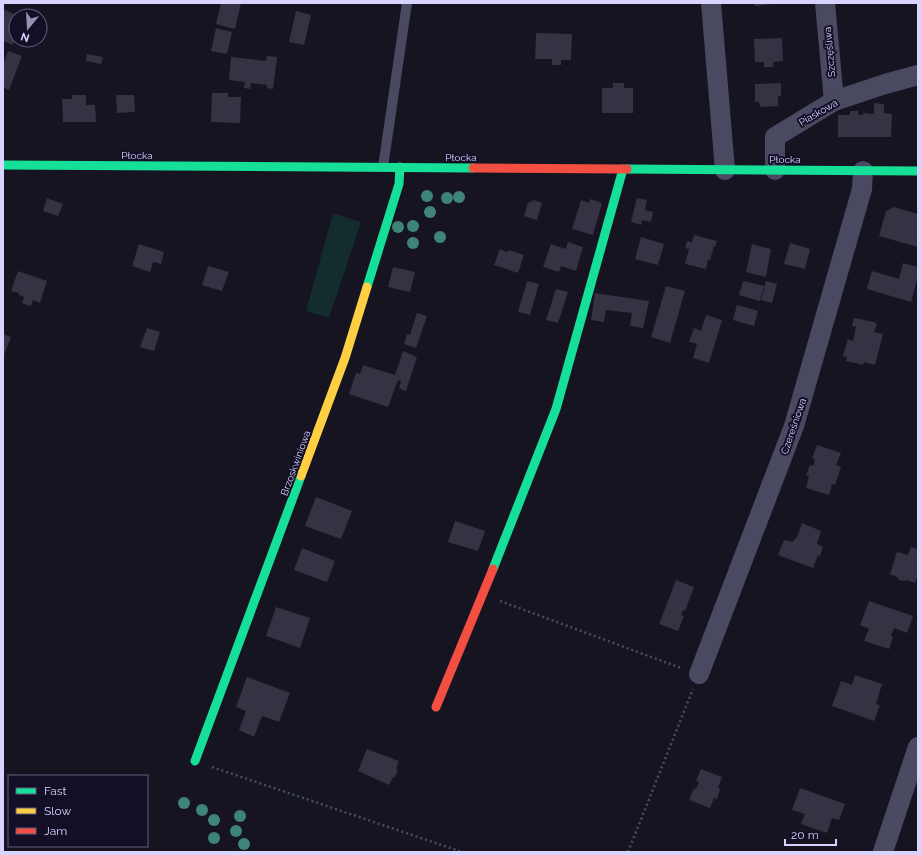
<svg xmlns="http://www.w3.org/2000/svg" width="921" height="855" font-family="Raleway,sans-serif">
<rect width="100%" height="100%" fill="#161421"/>
<polygon fill="#132c2d" points="333,213 361,222 329,318 306,311"/>
<g fill="#343243">
<polygon points="221,3 241,3 235,29 216,24"/>
<polygon points="755,3 773,3 773,4 755,6"/>
<polygon points="3,9 14,14 13,16 16,17 16,38 13,45 3,41"/>
<polygon points="296,11 311,15 304,45 289,42"/>
<polygon points="216,28 232,32 227,54 211,51"/>
<polygon points="536,33 572,34 571,60 561,60 561,65 552,65 552,59 535,59"/>
<polygon points="782,38 783,61 773,62 773,67 764,67 764,62 755,62 754,39"/>
<polygon points="8,51 22,56 9,90 3,87 3,64"/>
<polygon points="87,54 103,57 101,64 86,61"/>
<polygon points="267,56 277,57 273,89 267,88 267,85 251,83 250,89 244,88 245,82 229,80 231,57 266,61"/>
<polygon points="613,83 624,83 624,88 633,88 633,113 602,113 602,88 613,88"/>
<polygon points="781,83 781,96 778,96 778,106 760,107 759,102 755,102 755,84"/>
<polygon points="212,93 228,93 228,97 241,97 240,123 211,122"/>
<polygon points="72,95 86,95 86,105 95,105 96,122 63,122 62,99 72,99"/>
<polygon points="116,95 134,95 135,112 117,113"/>
<polygon points="874,103 884,104 884,113 892,114 891,137 838,137 838,115 850,115 850,111 858,111 858,115 863,115 863,113 874,114"/>
<polygon points="47,198 63,204 58,216 43,211"/>
<polygon points="637,198 647,200 645,210 653,212 651,222 642,220 641,225 631,222"/>
<polygon points="590,199 602,203 593,235 572,229 581,200 589,203"/>
<polygon points="534,200 542,203 537,220 524,216 528,203"/>
<polygon points="894,207 918,214 918,247 879,236 886,211"/>
<polygon points="694,235 717,241 715,247 714,246 710,260 708,260 706,269 685,264 689,249 685,248 687,241 692,242"/>
<polygon points="641,237 664,244 658,265 635,259"/>
<polygon points="568,242 583,247 576,271 561,266 559,272 543,267 551,244 566,249"/>
<polygon points="790,243 810,249 805,269 784,264"/>
<polygon points="139,244 164,252 161,264 153,262 150,272 132,266"/>
<polygon points="752,244 771,249 766,277 746,272"/>
<polygon points="500,249 507,252 509,250 524,255 518,273 494,265"/>
<polygon points="903,263 918,267 918,276 911,302 867,289 872,271 899,279"/>
<polygon points="208,266 229,272 222,291 202,285"/>
<polygon points="393,267 415,272 410,292 388,287"/>
<polygon points="18,271 47,281 40,303 33,300 31,306 22,303 24,297 19,295 19,293 11,291"/>
<polygon points="527,281 539,284 530,315 518,312"/>
<polygon points="743,281 764,286 760,301 739,295"/>
<polygon points="766,281 777,284 772,303 761,300"/>
<polygon points="666,286 685,291 670,343 651,337"/>
<polygon points="556,289 568,292 558,323 546,320"/>
<polygon points="595,293 649,301 643,328 630,326 632,313 606,310 604,322 591,320"/>
<polygon points="737,305 758,311 754,326 733,320"/>
<polygon points="417,313 427,316 416,348 404,344 407,334 410,335"/>
<polygon points="706,315 722,320 709,363 693,358 697,344 689,342 694,328 701,331"/>
<polygon points="854,318 874,322 877,324 874,332 883,334 875,365 864,362 863,365 846,361 847,357 843,356 848,339 853,341 856,327 852,326"/>
<polygon points="147,328 160,332 154,351 140,347"/>
<polygon points="3,334 11,337 3,357"/>
<polygon points="403,351 417,357 406,391 399,388 401,381 398,380 388,407 349,394 356,373 360,374 363,365 395,375"/>
<polygon points="817,445 841,453 836,465 841,467 835,485 832,484 829,495 806,488 809,476 806,475 810,465 813,466 815,460 812,458"/>
<polygon points="316,497 352,511 341,539 305,526"/>
<polygon points="455,521 485,531 478,551 448,542"/>
<polygon points="802,523 821,531 817,544 823,547 820,556 818,555 813,568 778,555 784,540 792,542 797,537"/>
<polygon points="911,547 918,549 918,574 915,583 907,580 904,581 899,580 897,577 890,574 897,552 908,555"/>
<polygon points="302,548 335,561 327,582 294,570"/>
<polygon points="676,580 694,587 685,611 683,610 681,615 684,616 678,631 659,624"/>
<polygon points="869,601 913,616 907,633 894,628 891,636 893,637 889,649 864,641 869,629 860,625"/>
<polygon points="276,607 310,618 300,648 266,636"/>
<polygon points="855,675 882,684 876,704 880,705 874,721 832,706 841,681 852,685"/>
<polygon points="247,677 290,693 279,722 262,716 254,737 239,730 246,711 236,707"/>
<polygon points="367,749 399,761 396,769 398,770 395,777 393,777 389,785 358,771"/>
<polygon points="701,769 722,777 718,788 720,789 717,799 714,798 710,808 689,800 694,788 696,789 699,782 696,781"/>
<polygon points="800,788 845,804 839,820 832,818 827,833 801,824 805,814 792,810"/>
</g>
<g fill="none" stroke-linecap="round" stroke-linejoin="round">
<g stroke="#44505f" stroke-width="2.5" stroke-dasharray="2 3" stroke-linecap="butt">
<polyline points="500,601 681,668"/>
<polyline points="212,767 462,852"/>
<polyline points="628,852 693,689"/>
</g>
<polyline stroke="#4a4962" stroke-width="10" points="383,167 407,3"/>
<g stroke="#4a4962" stroke-width="20">
<polyline points="711,3 725,170"/>
<polyline points="825,3 834,101"/>
<polyline points="775,170 775,137 834,101 885,84 918,75"/>
<polyline points="699,674 794,426 862,189 863,171"/>
<polyline points="883,852 918,747"/>
</g>
<g stroke="#16e098" stroke-width="9">
<polyline points="3,165 473,168"/>
<polyline points="627,169 918,171"/>
<polyline points="367,287 399,184 400,167"/>
<polyline points="493,569 556,409 623,169"/>
<polyline points="195,761 301,476"/>
</g>
<polyline stroke="#ffcf43" stroke-width="9" points="301,476 345,358 367,287"/>
<g stroke="#f24e42" stroke-width="9">
<polyline points="473,168 627,169"/>
<polyline points="436,707 493,569"/>
</g>
</g>
<g fill="#3e8478">
<circle cx="427" cy="196" r="6"/>
<circle cx="459" cy="197" r="6"/>
<circle cx="447" cy="198" r="6"/>
<circle cx="430" cy="212" r="6"/>
<circle cx="413" cy="226" r="6"/>
<circle cx="398" cy="227" r="6"/>
<circle cx="440" cy="237" r="6"/>
<circle cx="413" cy="243" r="6"/>
<circle cx="184" cy="803" r="6"/>
<circle cx="202" cy="810" r="6"/>
<circle cx="240" cy="816" r="6"/>
<circle cx="214" cy="820" r="6"/>
<circle cx="236" cy="831" r="6"/>
<circle cx="214" cy="838" r="6"/>
<circle cx="244" cy="844" r="6"/>
</g>
<g text-anchor="middle" stroke-width="4" stroke-linejoin="round" paint-order="stroke">
<g font-size="10" fill="#d9d4ff" stroke="#130f26">
<text transform="translate(829 52) rotate(-95)" y="4">Szczęśliwa</text>
<text transform="translate(818 112) rotate(-30)" y="4">Piaskowa</text>
<text x="137" y="159">Płocka</text>
<text x="461" y="161">Płocka</text>
<text x="785" y="163">Płocka</text>
<text transform="translate(793 426) rotate(-71)" y="4">Czereśniowa</text>
<text transform="translate(295 463) rotate(-70)" y="4">Brzoskwiniowa</text>
</g>
</g>
<rect width="921" height="855" fill="none" stroke="#d9d4ff" stroke-width="8"/>
<rect x="8" y="775" width="140" height="72" fill="#130f26" stroke="#625e7d"/>
<rect x="16" y="788" width="20" height="6" fill="#16e098" stroke="#625e7d"/>
<text x="44" y="795" font-size="12" fill="#d9d4ff">Fast</text>
<rect x="16" y="808" width="20" height="6" fill="#ffcf43" stroke="#625e7d"/>
<text x="44" y="815" font-size="12" fill="#d9d4ff">Slow</text>
<rect x="16" y="828" width="20" height="6" fill="#f24e42" stroke="#625e7d"/>
<text x="44" y="835" font-size="12" fill="#d9d4ff">Jam</text>
<g transform="translate(28 28) rotate(198)"><circle r="19" fill="#130f26" stroke="#625e7d"/>
<path d="M0-3L7 15L0 10L-7 15Z" fill="#9591b1"/>
<text y="-6" font-size="11" font-weight="bold" text-anchor="middle" fill="#d9d4ff">N</text>
</g>
<path d="M785 839v6h51v-6" fill="none" stroke="#d9d4ff" stroke-width="2"/>
<text x="791" y="839" font-size="12" fill="#d9d4ff" stroke="#130f26" stroke-width="3" paint-order="stroke">20 m</text>
</svg>
